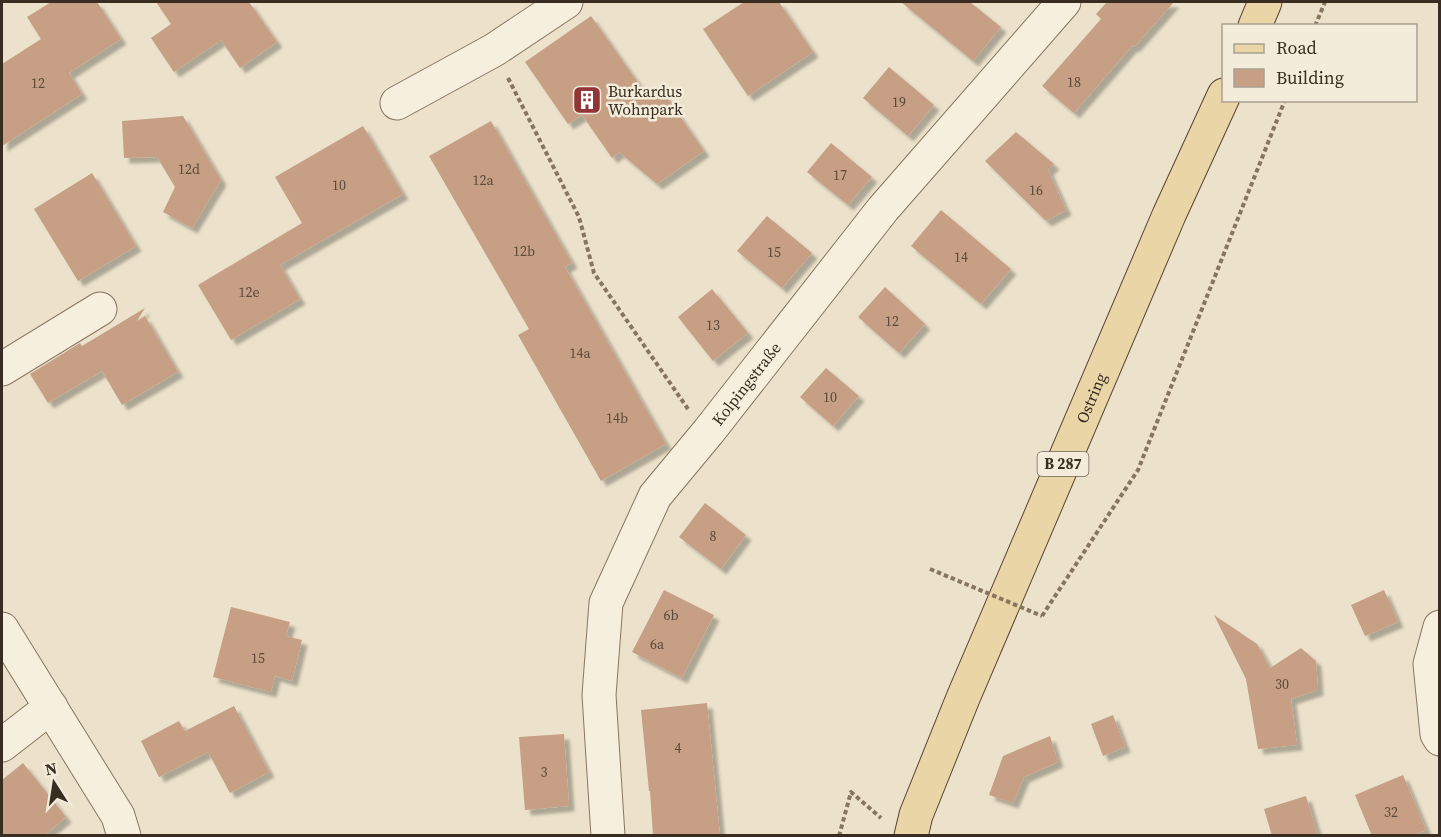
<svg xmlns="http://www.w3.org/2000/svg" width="1441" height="837" font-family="'Source Serif 4',serif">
<defs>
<filter id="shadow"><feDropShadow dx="5.5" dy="5.5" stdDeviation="1.5" flood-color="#0004"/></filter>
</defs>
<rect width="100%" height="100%" fill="#ece2cb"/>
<g fill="#c69f84" filter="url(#shadow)">
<polygon points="51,2 97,2 121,39 69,73 82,94 2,146 2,64 41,39 27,17"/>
<polygon points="156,2 249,2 277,42 240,68 221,40 174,72 151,38 171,24"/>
<polygon points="744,2 779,2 813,52 748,96 703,29"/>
<polygon points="901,2 970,2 1001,27 973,61"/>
<polygon points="1107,2 1174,2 1134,47 1132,46 1074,113 1042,86 1101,19 1096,14"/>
<polygon points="591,16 648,97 661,89 704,151 657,184 619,152 612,158 582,115 568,124 525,62"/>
<polygon points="889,67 934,105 908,136 863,98"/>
<polygon points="183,116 221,180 192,228 163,212 175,187 157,157 124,158 122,121"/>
<polygon points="491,121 572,263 565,267 666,444 601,481 518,335 529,329 429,156"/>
<polygon points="363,126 403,194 280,265 300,299 231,340 198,285 302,223 275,177"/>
<polygon points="1016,132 1054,164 1048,170 1066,210 1046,221 985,161"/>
<polygon points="831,143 872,177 848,205 807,172"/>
<polygon points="92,173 136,246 78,281 34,209"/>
<polygon points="941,210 1011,269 981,304 911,246"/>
<polygon points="767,216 812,253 782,288 737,251"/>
<polygon points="885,287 925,324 899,353 858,317"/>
<polygon points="712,289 748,333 713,361 678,317"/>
<polygon points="145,308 137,321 145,316 178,372 122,405 102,371 48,403 30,374 80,343 82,346"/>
<polygon points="826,368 859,396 833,426 800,397"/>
<polygon points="705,503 746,535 721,569 679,537"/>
<polygon points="664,590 714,615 682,678 632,652"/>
<polygon points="1384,590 1398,622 1365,636 1351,605"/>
<polygon points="231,607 290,622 286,636 302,640 292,681 275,676 271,692 213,677"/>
<polygon points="1214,615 1257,644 1270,668 1301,648 1316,661 1318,690 1291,699 1297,745 1258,749 1246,679"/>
<polygon points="707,703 720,836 653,836 650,791 649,791 641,710"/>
<polygon points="234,706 269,772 230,793 208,752 159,777 141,741 179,721 185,731"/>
<polygon points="1113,715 1125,747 1103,756 1091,724"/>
<polygon points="564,734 569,806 525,810 519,737"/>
<polygon points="1050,736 1058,762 1024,777 1013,803 989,795 1003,756"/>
<polygon points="23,763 66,817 44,836 2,836 2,780"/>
<polygon points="1403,775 1426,830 1412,836 1372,836 1355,795"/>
<polygon points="1306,796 1318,836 1272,836 1264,809"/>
</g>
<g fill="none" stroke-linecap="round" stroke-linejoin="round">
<g stroke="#877560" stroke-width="35">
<g id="minor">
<polyline points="397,103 494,50 566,2"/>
<polyline points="2,369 100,309"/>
<polyline points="1440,627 1430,664 1437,734 1440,739"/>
<polyline points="2,629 118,816 124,836"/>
<polyline points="2,745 51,707"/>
<path id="s1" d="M608,836L599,695L606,603L655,496L709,431L883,209L1064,2"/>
</g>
</g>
<g stroke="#564334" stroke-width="35">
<g id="major">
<polyline points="1255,26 1265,2"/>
<path id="s2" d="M911,836L916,815L963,698L1169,215L1224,95"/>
</g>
</g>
<g stroke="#877560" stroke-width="4" stroke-dasharray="4.5 3" stroke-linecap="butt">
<polyline points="1315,26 1325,2"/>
<polyline points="508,78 579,217 594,273 688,409"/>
<polyline points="1042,616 1138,470 1285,100"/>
<polyline points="839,836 851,792 881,818"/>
</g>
<use href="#minor" stroke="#f7efde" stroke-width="33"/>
<use href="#major" stroke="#ead5a7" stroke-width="33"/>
<polyline stroke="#877560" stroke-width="4" stroke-dasharray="4.5 3" stroke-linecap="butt" points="930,569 1042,616"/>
</g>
<defs>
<g id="building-square" transform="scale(1.5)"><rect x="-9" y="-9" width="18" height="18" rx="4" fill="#913536" stroke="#f3ecda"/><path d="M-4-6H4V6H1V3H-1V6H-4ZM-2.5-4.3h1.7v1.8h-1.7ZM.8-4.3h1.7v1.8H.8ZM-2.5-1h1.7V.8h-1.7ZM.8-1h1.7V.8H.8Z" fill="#fff"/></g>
</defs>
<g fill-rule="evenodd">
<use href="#building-square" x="587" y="100"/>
</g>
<g text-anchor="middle" stroke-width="5" stroke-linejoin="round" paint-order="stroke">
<g font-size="14" fill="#5c4a3a">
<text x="1074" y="87">18</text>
<text x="38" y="88">12</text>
<text x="899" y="107">19</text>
<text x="189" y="174">12d</text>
<text x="840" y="180">17</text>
<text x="483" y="185">12a</text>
<text x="339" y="190">10</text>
<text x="1036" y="195">16</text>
<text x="524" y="256">12b</text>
<text x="774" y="257">15</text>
<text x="961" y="262">14</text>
<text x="249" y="297">12e</text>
<text x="892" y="326">12</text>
<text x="713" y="330">13</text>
<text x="580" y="358">14a</text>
<text x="830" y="402">10</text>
<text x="617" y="423">14b</text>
<text x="713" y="541">8</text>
<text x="671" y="620">6b</text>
<text x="657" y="649">6a</text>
<text x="258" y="663">15</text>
<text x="1282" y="689">30</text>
<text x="678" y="753">4</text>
<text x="544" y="777">3</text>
<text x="1391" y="817">32</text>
</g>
<rect fill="#f3ecda" stroke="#716659" stroke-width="1.5" x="1037.5" y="452" width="51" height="24" rx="4.5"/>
<g font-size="15" font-weight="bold" fill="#392d22">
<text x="1063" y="469">B 287</text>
</g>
<g font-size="16" fill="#392d22" stroke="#f3ecda" text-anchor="start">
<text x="608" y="97">Burkardus<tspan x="608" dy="18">Wohnpark</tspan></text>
</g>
<g font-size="16" fill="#392d22" stroke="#f3ecda">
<text dy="6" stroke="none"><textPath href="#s1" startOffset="496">Kolpingstraße</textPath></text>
<text dy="6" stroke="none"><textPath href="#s2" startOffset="474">Ostring</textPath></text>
</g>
</g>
<rect width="1441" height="837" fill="none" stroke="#392d22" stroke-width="6"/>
<rect x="1222" y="24" width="195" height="78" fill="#f3ecda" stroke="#a9a090" stroke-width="1.5"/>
<rect x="1234" y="44" width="30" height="9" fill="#ead5a7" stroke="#a9a090" stroke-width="1.5"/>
<text x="1276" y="54" font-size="18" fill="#392d22">Road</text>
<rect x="1234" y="69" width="30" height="18" fill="#c69f84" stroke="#a9a090" stroke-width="1.5"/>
<text x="1276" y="84" font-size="18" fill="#392d22">Building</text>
<g transform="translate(54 783) rotate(348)" stroke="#f3ecda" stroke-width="4.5" paint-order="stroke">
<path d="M0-4.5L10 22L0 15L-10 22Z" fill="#392d22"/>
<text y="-9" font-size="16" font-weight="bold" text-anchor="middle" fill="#392d22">N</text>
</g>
</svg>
